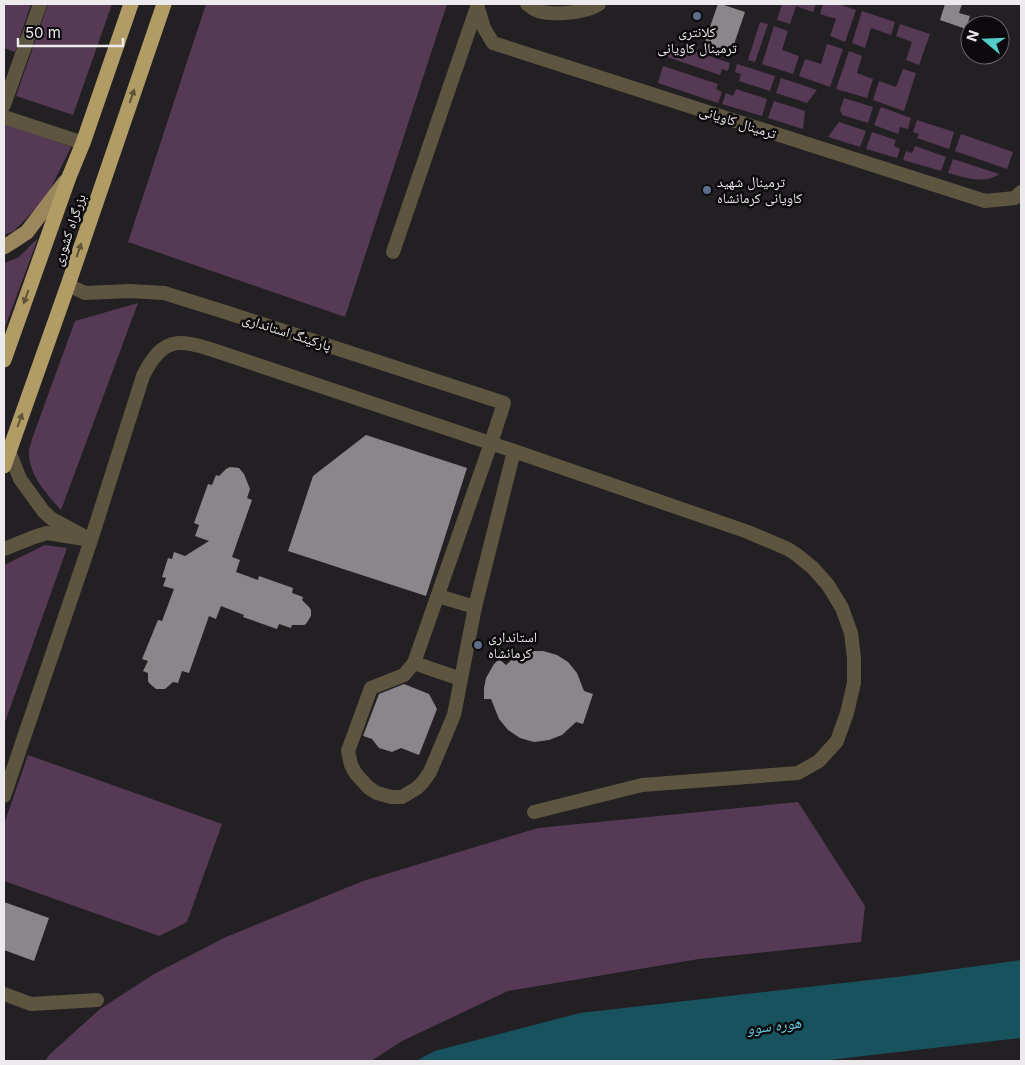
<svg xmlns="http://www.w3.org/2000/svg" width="1025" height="1065" font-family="Inter,'Noto Naskh Arabic',sans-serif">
<rect width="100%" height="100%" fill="#232023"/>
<g fill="#563954">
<polygon points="4,4 31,4 15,52 4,48"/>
<polygon points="48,4 112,4 73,115 16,96"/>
<polygon points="206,4 447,4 345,317 128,242"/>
<polygon points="782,4 816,4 813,12 796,6 790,24 777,20"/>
<polygon points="823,4 839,4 856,10 845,42 830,36 836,19 820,14"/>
<polygon points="862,11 895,22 891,35 871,28 865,48 852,43"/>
<polygon points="760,22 768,24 755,62 748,60"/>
<polygon points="900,24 930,34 919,65 906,60 912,42 896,36"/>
<polygon points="774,26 788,31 782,50 799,56 793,74 762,64"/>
<polygon points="671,43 730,63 728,71 722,69 720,75 667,57"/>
<polygon points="827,44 843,49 830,87 799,76 805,59 821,64"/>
<polygon points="849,51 862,56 857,73 873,79 867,98 836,89"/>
<polygon points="737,64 775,76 770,91 739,81 741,74 735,72"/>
<polygon points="663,66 718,84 716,89 722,92 718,103 658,83"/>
<polygon points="903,69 916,73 904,111 873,100 879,81 896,87"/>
<polygon points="781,78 817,90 807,103 776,93"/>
<polygon points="736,89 767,99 762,116 722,104 726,93 733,96"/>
<polygon points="844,98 873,107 868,123 842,115 840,110"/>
<polygon points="774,101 805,111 803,129 768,118"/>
<polygon points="881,107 911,118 908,129 900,127 898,134 874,125"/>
<polygon points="917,120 954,132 949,149 917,138 919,134 913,132"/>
<polygon points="839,122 866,131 860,147 828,137"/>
<polygon points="5,124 71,147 46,198 14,231 4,235 4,127"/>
<polygon points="872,132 896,140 894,146 900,149 897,158 866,149"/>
<polygon points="961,134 1013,152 1007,169 955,151"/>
<polygon points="915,146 946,157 941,171 903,160 906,151 912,153"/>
<path d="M953,159L999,174C985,185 964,177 948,173Z"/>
<polygon points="38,238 4,330 4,263 19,257"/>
<path d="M138,303L61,510C48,495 30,477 29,455C28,450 31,444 32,439L75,321Z"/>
<polygon points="45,545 67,548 4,725 4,565"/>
<polygon points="28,755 222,824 187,922 159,936 4,881 4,824"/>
<polygon points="798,802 865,906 861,942 699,959 508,991 402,1041 371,1061 45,1061 49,1055 100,1009 154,974 226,937 363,881 538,828"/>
</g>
<polygon fill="#18525e" points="1021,960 1021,1038 820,1061 416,1061 435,1051 580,1013 905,976"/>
<g fill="#8a8689">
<polygon points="718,4 721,4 745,12 731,53 704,44"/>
<polygon points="945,4 962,4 959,13 970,16 966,29 940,20"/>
<polygon points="366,435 467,468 426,596 288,551 313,476"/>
<polygon points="230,467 239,468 244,474 250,489 247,498 252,500 232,557 240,560 236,572 258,580 259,576 293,588 292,593 303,597 302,600 309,607 311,610 311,616 306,624 304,625 292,625 291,628 279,624 277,629 243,617 244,615 221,606 216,619 209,616 189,673 182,671 178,683 173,682 165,689 156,689 149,683 148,681 148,673 143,671 148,661 142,659 158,620 162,621 174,589 163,586 166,578 162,577 168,558 172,559 174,552 185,556 209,541 195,536 199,525 194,523 208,484 212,485 216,475 219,476 226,469"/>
<polygon points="529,651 543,651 557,655 568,662 577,673 584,691 593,694 583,724 576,722 562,735 549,740 534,742 520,738 508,730 499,719 491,699 484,699 484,688 486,678 494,664 499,659 506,665 516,656"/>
<polygon points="404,684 429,694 437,709 419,755 401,748 392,752 379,748 372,739 363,736 379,694"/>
<polygon points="4,902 49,918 34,961 4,950"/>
</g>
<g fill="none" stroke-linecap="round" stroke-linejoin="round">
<g stroke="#5e5540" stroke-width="14">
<path d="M527,4C529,5 531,7 534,9C549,17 585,13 599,4"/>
<polyline points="477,5 484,28 493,43 985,201 1015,198 1021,192"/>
<polyline points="4,105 40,4"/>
<polyline points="4,117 83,143"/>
<polyline points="393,252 478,4"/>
<polyline points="68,285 85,293 130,291 164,293 225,312 504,403 491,443 414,663 404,675 371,688 348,751 351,765 356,774 369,788 377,793 391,797 402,797 417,788 423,782 430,772 454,715 475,607 514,451"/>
<polyline points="4,549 34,537 47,533 91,540 52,519 44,512 20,479 9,451"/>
<polyline points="438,596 475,607"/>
<polyline points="414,663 461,679"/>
<path d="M4,796L91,540L143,376C163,336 178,339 216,351L514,451L748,532L788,549L797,555L813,568L828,585L842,608L851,633L854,658V683L847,713L837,741L819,761L798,773L642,785L534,812"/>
<polyline points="4,994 31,1004 97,1000"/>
</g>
<polyline stroke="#9a885c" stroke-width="15" points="4,247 12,242 27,232 65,182"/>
<g stroke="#b29c66" stroke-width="15">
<polyline points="4,360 69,177 83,143 131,4"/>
<polyline points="4,466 68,285 164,4"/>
</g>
</g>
<defs><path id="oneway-solid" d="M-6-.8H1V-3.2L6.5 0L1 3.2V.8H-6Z" transform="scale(1.25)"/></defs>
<g fill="#5f5339">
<use href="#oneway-solid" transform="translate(132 96) rotate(-71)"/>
<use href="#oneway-solid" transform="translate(79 250) rotate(-71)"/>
<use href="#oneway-solid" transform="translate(26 297) rotate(110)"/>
<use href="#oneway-solid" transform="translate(20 420) rotate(-70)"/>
</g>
<g fill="#5c6f8a" stroke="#0c0a0c" stroke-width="2">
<circle cx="697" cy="16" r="5"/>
<circle cx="707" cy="190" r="5"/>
<circle cx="478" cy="645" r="5"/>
</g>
<g text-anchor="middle" stroke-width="5" stroke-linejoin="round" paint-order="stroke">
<g font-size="14" fill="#eceaec" stroke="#0c0a0c" text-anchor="start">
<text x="697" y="37" text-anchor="middle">کلانتری<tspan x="697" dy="16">ترمینال کاویانی</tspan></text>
<text x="717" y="187">ترمینال شهید<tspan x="717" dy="16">کاویانی کرمانشاه</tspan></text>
<text x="488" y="642">استانداری<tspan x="488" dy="16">کرمانشاه</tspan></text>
</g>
<g font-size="14" fill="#eceaec" stroke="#0c0a0c">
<text transform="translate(738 122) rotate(18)" y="5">ترمینال کاویانی</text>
<text transform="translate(69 230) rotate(-71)" y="5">بزرگراه کشوری</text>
<text transform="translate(287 332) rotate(18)" y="5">پارکینگ استانداری</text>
</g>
<g font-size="15" font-style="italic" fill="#60d0e8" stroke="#0c0a0c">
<text transform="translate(774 1026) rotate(-7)" y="5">هوره سوو</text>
</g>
</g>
<rect width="1025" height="1065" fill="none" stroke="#eceaec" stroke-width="10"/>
<g transform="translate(985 40) rotate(289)"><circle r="24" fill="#0c0a0c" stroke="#666466"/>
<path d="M0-4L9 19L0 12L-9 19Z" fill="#53cdca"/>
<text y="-8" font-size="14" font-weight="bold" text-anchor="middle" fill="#eceaec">N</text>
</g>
<path d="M18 38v8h105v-8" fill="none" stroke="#eceaec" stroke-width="2.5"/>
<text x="25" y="38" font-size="15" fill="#eceaec" stroke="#0c0a0c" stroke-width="4" paint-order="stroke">50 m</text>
</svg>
